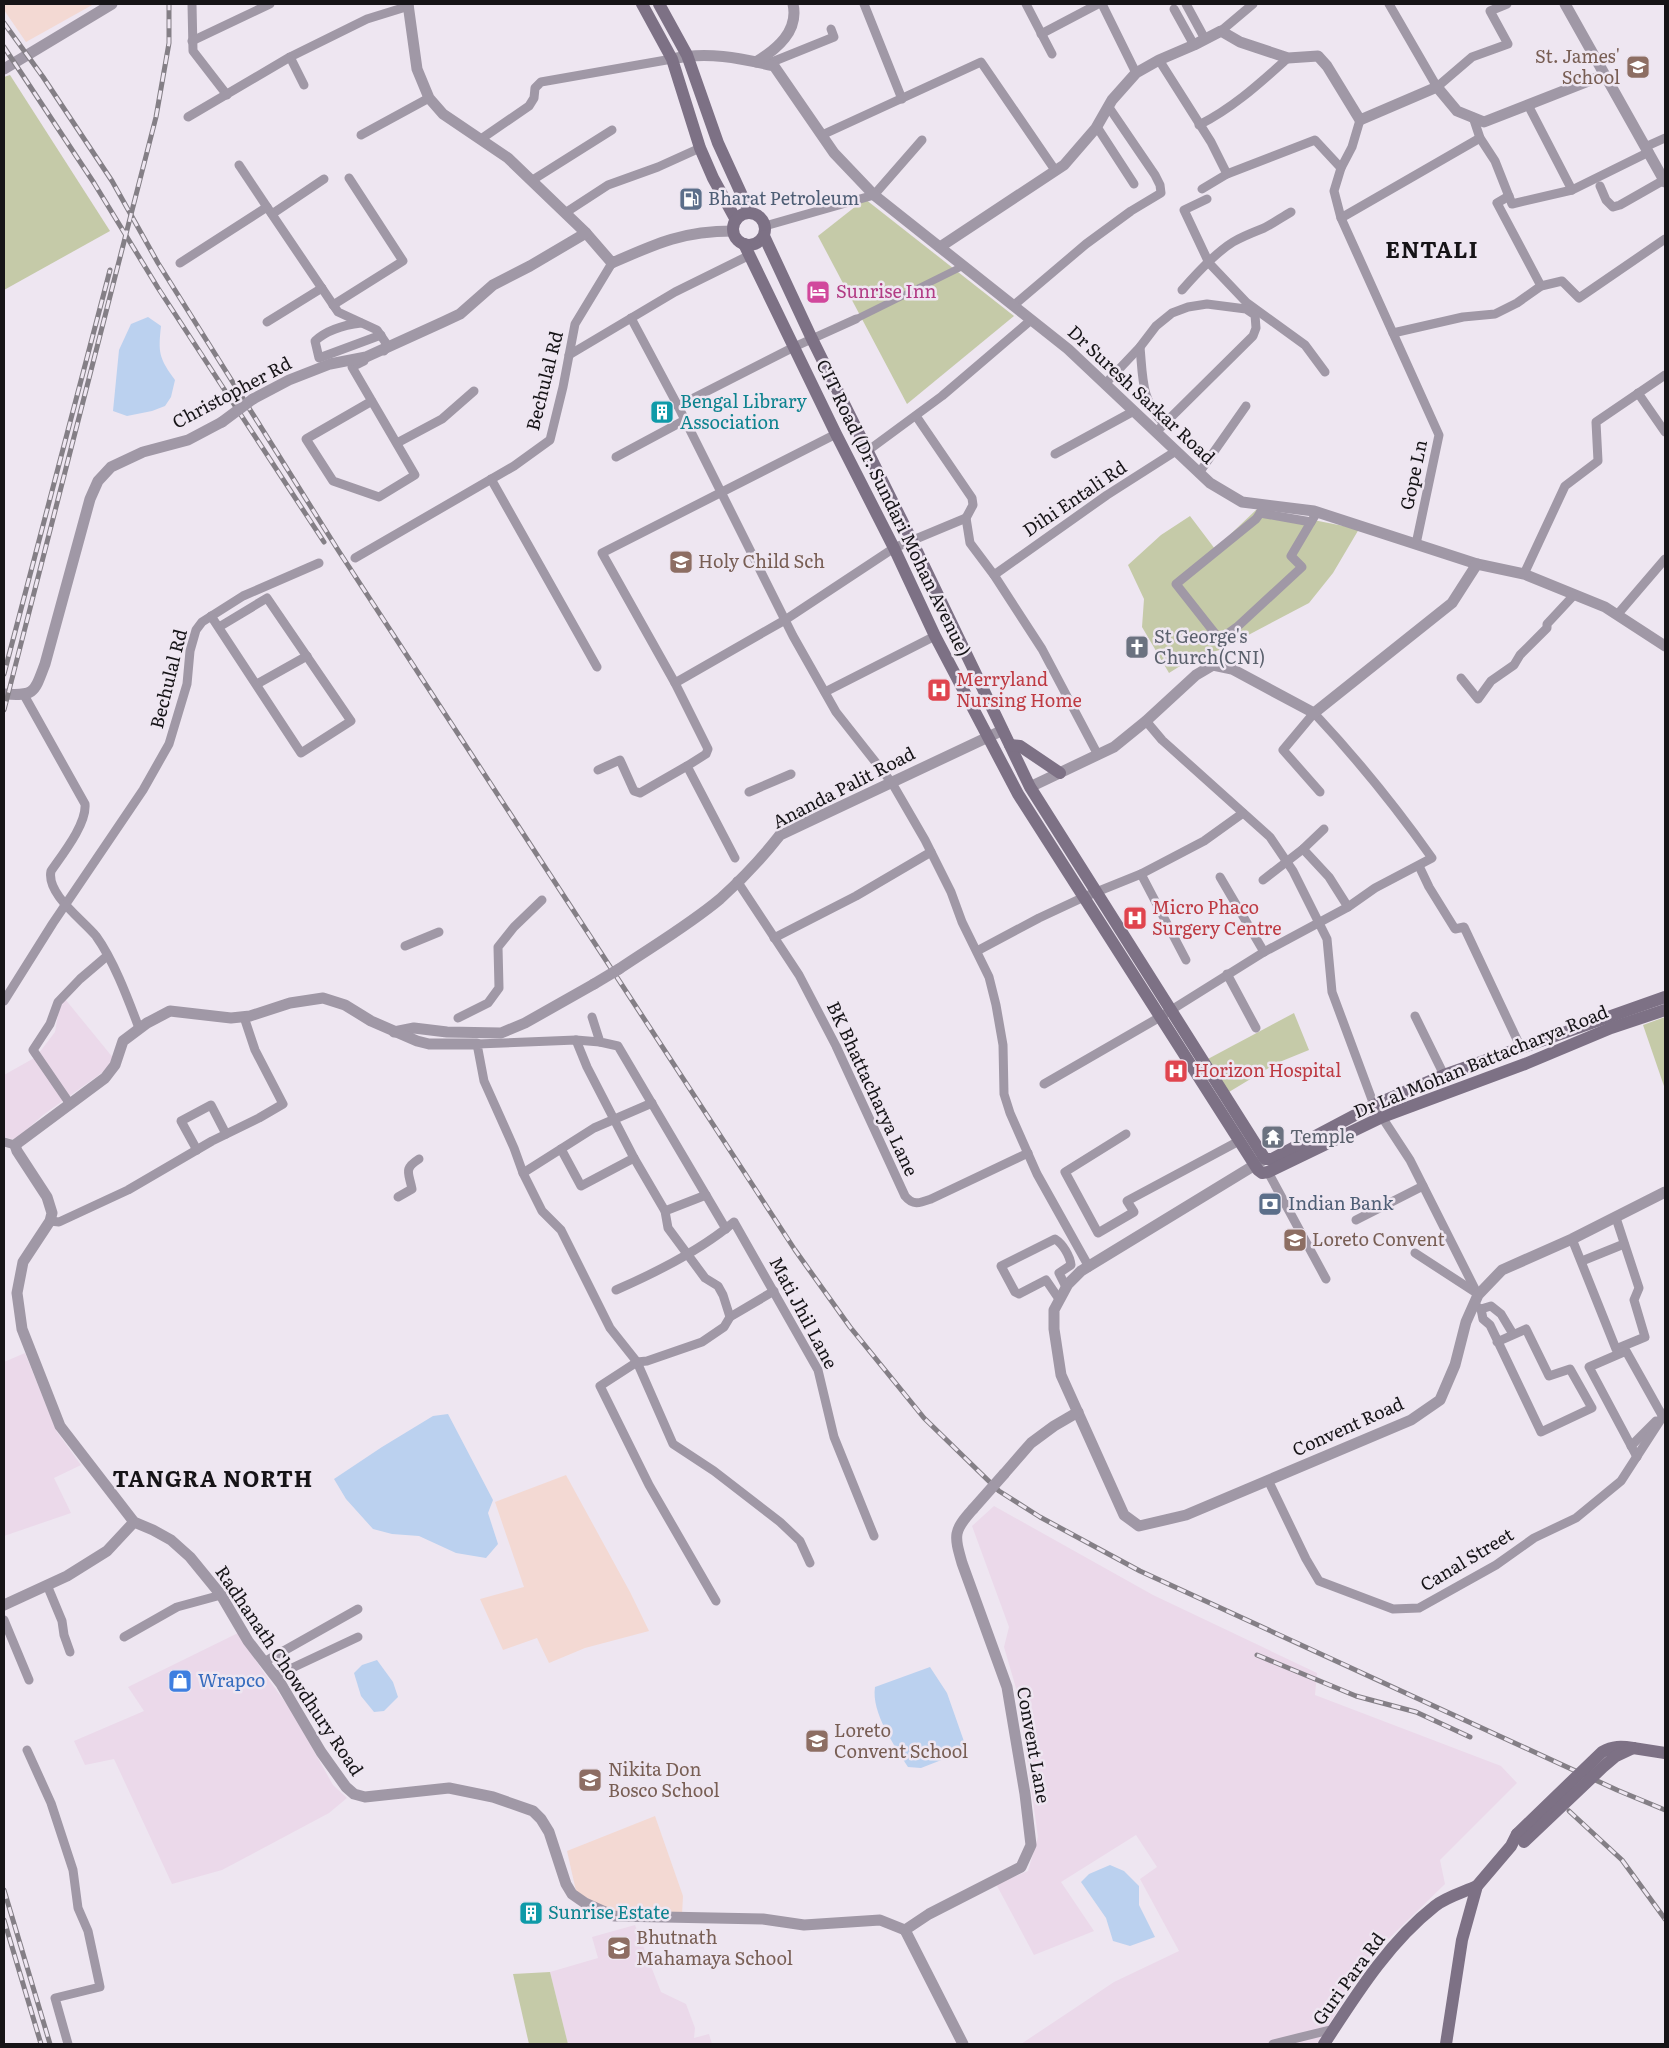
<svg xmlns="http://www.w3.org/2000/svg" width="1669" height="2048" font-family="Literata,serif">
<rect width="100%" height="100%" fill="#eee6f1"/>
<g fill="#f3d9d3">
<polygon points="4,4 94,4 26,42 4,10"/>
<polygon points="566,1475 630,1592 649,1631 585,1648 549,1663 537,1638 503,1650 480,1599 524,1587 495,1502"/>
<polygon points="655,1816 683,1896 682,1915 625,1914 599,1906 576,1891 567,1851"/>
</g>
<g fill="#ebd9ea">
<polygon points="65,999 114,1059 110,1067 43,1115 15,1140 4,1137 4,1075 36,1057 55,1032 60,1004"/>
<polygon points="25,1353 57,1432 81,1465 54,1478 71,1513 4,1536 4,1362"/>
<polygon points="994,1506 1153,1595 1317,1673 1315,1695 1501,1766 1517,1783 1440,1860 1445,1884 1372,1955 1317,2044 1021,2044 1114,1982 1179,1951 1140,1879 1157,1867 1136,1835 1061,1882 1094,1931 1034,1955 996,1884 1028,1871 1038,1837 1018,1695 1004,1647 1009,1627 972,1526"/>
<polygon points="238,1633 266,1676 291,1710 333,1785 347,1798 329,1813 222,1870 172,1884 114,1759 85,1765 74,1741 144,1711 128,1687"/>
<polygon points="635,1925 661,1992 686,2004 695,2028 694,2038 709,2034 712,2044 568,2044 550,1972 598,1958 592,1937"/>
</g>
<g fill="#c5caa8">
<polygon points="10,75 110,231 4,290 4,77"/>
<polygon points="865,199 1014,316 907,404 818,236"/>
<polygon points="1257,509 1359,529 1333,573 1309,603 1220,650 1196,656 1169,673 1142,627 1144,599 1128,565 1161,535 1190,516 1215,549"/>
<polygon points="1294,1013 1309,1050 1277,1063 1229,1092 1206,1060"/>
<polygon points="1665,1017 1665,1089 1643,1025"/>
<polygon points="550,1972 568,2044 529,2044 513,1974"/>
</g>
<g fill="#bbd1ef">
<path d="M148,317L161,326C158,353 159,358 175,380L171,397L165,406L152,411L127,416L113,411L119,350L131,324Z"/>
<polygon points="448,1414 493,1500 488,1513 498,1544 486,1558 456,1553 419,1536 392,1534 373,1529 346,1499 334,1479 382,1447 433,1416"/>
<polygon points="377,1660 393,1682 398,1697 384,1711 374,1712 361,1696 354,1673 362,1665"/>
<path d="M930,1667L947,1693L967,1750L921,1768L908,1767C895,1746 871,1713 875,1687Z"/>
<polygon points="1110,1865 1124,1871 1139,1886 1139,1905 1155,1937 1130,1946 1113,1941 1106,1918 1081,1882 1089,1874"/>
</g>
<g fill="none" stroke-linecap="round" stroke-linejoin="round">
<polyline stroke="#a098a6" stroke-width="7" points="856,319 963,266"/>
<g stroke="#a098a6" stroke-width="9">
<polyline points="192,4 193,51 227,95"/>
<polyline points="864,4 902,99"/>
<polyline points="1026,4 1052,54"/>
<polyline points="1102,4 1136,73"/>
<polyline points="1186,4 1205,39"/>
<polyline points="1389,4 1437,87 1472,57 1508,44 1490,11 1507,4"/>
<polyline points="1174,9 1194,45"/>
<polyline points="1221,31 1253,4"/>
<polyline points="1041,34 1098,4"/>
<polyline points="192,41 270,4"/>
<polyline points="290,57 304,85"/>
<polyline points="1159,60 1211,142 1227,174"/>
<polyline points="774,67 772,62 834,37 831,29"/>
<polyline points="1528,105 1572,190"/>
<polyline points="188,117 290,57 367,19 409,6"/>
<polyline points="1473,117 1480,138 1495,161 1512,204 1572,190 1649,152"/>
<polyline points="1360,120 1352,147 1341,168 1334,191 1341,218 1439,435 1416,544"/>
<path d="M1199,125C1233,108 1260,83 1288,58"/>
<polyline points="1097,127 1134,184"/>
<polyline points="361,135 429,98"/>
<polyline points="822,135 981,62 1055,170"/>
<polyline points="481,139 529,106 534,98 535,88 541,82 672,59"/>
<polyline points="1645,147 1665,138"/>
<polyline points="239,165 267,207"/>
<polyline points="531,181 612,130"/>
<polyline points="1600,186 1606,200 1613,207 1620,205 1664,180"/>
<polyline points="1202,189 1227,174 1315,140 1341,168"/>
<polyline points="1509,196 1497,203 1541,286"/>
<polyline points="1207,199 1184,210 1209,263 1247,303 1305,345 1325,372"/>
<polyline points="565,213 608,185 658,167 700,148"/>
<polyline points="272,214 324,179"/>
<polyline points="1341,218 1480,138"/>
<polyline points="765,226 874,195 922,140"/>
<polyline points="180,263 267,207 338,312 377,330 388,346 384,351"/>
<path d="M1182,290C1196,274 1215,253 1233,242C1243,236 1254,232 1264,228C1274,223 1282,217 1291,212"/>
<polyline points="333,305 403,261 349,178"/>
<polyline points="1013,306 1086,244 1131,211 1161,193 1160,185 1155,175 1108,106"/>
<polyline points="631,318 678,406 793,636 836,712 892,783 925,840 951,892 962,922 989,977 996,1005 1003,1045 1004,1094 1010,1113 1037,1174 1089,1267"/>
<polyline points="267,322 322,288"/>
<path d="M361,323C344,325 328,329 315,341L319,358L381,335"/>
<polyline points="1393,333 1463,317 1495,314 1517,303 1541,286 1562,281 1579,298 1665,239"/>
<path d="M1140,347C1143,379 1141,400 1164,424"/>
<polyline points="569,355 675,292 750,255"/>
<polyline points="364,361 352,367 415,475 379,497 333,481 306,439 372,401"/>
<polyline points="1105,384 1140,347 1156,326 1172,313 1188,307 1207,304 1246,309 1255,315 1256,328 1253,336 1156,432"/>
<polyline points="1638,393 1665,432"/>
<polyline points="678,406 794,347 856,319"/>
<polyline points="916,416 972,498 973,505 966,518"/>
<polyline points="836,434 602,553 675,683 785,620 894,548 966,518 970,543 994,575 1042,649 1098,755"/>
<polyline points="397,443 442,419 474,391"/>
<polyline points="866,452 942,396 1031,320"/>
<polyline points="1055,454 1134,411"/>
<polyline points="616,457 685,420"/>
<polyline points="1199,473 1246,406"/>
<polyline points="491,479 597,667"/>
<polyline points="1266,505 1256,519 1176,584 1217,636 1226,635 1237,627 1302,567 1291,556 1317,512"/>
<polyline points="1260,513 1311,522"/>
<polyline points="355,558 514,466 550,440 563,387 575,324 612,263"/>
<polyline points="1524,574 1565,486 1598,461 1596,422 1665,375"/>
<polyline points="994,575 1107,495 1176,451"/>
<polyline points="1617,615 1665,559"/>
<polyline points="211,616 301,753 351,721 267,598 219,627"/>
<polyline points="1461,678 1478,699 1491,681 1514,665 1520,655 1547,628 1547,624 1574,595"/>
<polyline points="675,683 708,749 706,754 687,766 735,858"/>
<polyline points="257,684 307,656"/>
<polyline points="825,692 935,636"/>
<path d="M24,695L85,804C87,824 62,855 51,871C46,894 83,920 96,936C114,961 128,999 139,1028"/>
<polyline points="1146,721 1162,740 1270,837 1293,871 1327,939 1332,992 1374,1105 1410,1160 1478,1295"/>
<polyline points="598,770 620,760 634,791 640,793 687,766"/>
<polyline points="749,792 791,774"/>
<polyline points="1303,849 1329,877 1348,907"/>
<polyline points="1419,866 1429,887 1455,929 1464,927 1521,1048"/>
<polyline points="1141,874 1186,960"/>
<polyline points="1220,877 1264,952"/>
<polyline points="1263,880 1303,849 1324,829"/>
<path d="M737,881L799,975L836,1046L905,1196C913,1206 920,1203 931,1199L1028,1153"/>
<polyline points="774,938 856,896 931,852"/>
<polyline points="405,946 439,932"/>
<polyline points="977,951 1039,918 1084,897 1141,874 1204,841 1243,813"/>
<polyline points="1227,974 1256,1028"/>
<polyline points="4,1001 53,923 143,790 169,744 187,684 190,651 196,630 202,622 243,596 319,563"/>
<polyline points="1415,1016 1444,1075"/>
<polyline points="592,1017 600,1042 618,1046 726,1229"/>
<polyline points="458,1018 488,1003 499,988 498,947 514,927 542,900"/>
<polyline points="576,1040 587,1067 634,1158 665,1211 668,1228 705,1278 718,1286 723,1295 730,1317"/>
<polyline points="600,1042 576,1040 477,1044 484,1081 514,1148 523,1173 542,1211 561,1230 610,1328 637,1362 673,1444 714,1471 780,1522 800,1541 810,1563"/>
<path d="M1044,1084L1160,1017L1264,952L1348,907L1375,888L1432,858C1396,807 1357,759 1314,713L1283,750L1320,792"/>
<polyline points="70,1104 33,1050 50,1024 58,1002 80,979 107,956"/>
<polyline points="1126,1134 1065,1172 1098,1233 1134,1212 1127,1201 1239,1141"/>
<polyline points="4,1142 15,1145"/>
<polyline points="561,1149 581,1186 634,1158"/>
<polyline points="197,1150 181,1121 211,1105 226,1134"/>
<polyline points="1268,1172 1326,1279"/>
<polyline points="523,1173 594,1128 652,1103"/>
<path d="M398,1197L412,1189C409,1173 403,1169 419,1159"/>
<polyline points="665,1211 706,1195"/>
<polyline points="1356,1220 1423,1186"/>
<polyline points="50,1221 59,1222 128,1190 212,1141 259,1118 283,1104 255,1050 244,1017"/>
<polyline points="1572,1239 1616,1349 1645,1337 1634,1300 1639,1288 1616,1218"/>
<polyline points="1415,1253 1478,1294"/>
<polyline points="1582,1261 1624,1244"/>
<path d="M616,1290C655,1273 701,1250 734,1222L818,1370L834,1437L874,1536"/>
<path d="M1059,1299L1046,1280L1019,1294L1015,1292L1001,1266L1055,1239C1063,1244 1070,1256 1071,1265L1059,1273L1066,1287"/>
<polyline points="1476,1306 1481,1309 1491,1306 1501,1314 1513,1334"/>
<polyline points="1481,1309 1483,1319 1490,1325 1541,1432 1592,1408 1570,1369 1549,1376 1526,1329 1497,1342"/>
<polyline points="1631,1446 1656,1421"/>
<polyline points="1637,1457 1589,1367 1626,1351 1663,1417"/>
<polyline points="1268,1480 1306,1559 1319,1581 1393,1609 1419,1608 1496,1565 1534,1538 1576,1518 1621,1481 1665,1413"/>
<polyline points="47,1585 62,1621 64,1635 70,1652"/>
<polyline points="716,1601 649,1485 600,1386 637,1362 647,1361 702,1342 724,1327 730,1317 774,1291"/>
<polyline points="4,1620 29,1680"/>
<polyline points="124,1637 177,1607 221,1595"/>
<polyline points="264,1662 358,1609"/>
<polyline points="275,1676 358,1637"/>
<polyline points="27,1750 51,1803 73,1870 78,1908 88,1931 100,1987 55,1998 68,2044"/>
<polyline points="1273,2044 1334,2029"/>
</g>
<g stroke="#a098a6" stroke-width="11">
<path d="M408,4L417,69L429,98L443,114L508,158L586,233L612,263C657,243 683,231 733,231"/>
<polyline points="1565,4 1665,182"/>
<path d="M672,59C706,51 740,58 774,66L834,153L874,195L1068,349L1210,483L1242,502L1314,511L1477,564L1524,574L1605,607L1665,646"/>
<path d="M756,62C777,49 799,31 793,4"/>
<polyline points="4,69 112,4"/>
<polyline points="940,247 1064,165 1096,128 1112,100 1136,73 1159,60 1194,45 1221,31 1240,42 1288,58 1318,56 1327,66 1360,120 1437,87 1457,111 1484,122 1604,75"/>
<polyline points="253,399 289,380 330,364 366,357 443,322 460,314 493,285 530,266 586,233"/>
<path d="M4,694C35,696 34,693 45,664L90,499L98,481L111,467L143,452L188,440L222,422"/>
<polyline points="1030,787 1114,747 1146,721 1196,675 1213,665 1232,669 1314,713 1452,603 1477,564"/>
<path d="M619,969C653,946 689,925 720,899C741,880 762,858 780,835L1003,730"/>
<polyline points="394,1032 414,1028 447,1032 501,1033 525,1023 594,984"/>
<polyline points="477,1044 429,1044 417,1041 371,1021 345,1005 323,998 290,1003 250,1016 231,1018 170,1011 147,1023 123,1041 115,1065 105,1078 15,1145 17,1151 47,1197 52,1213 50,1221 23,1262 17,1293 22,1329 60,1426 134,1522 153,1530 171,1540 190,1557 221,1595 248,1641 281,1684 321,1752 346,1787 354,1794 365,1797 449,1788 493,1797 533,1811 541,1819 549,1832 566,1884 572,1894 585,1903 614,1916 763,1919 804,1925 880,1920 905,1930"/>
<polyline points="1263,1160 1081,1271 1068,1284 1054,1310 1054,1329 1061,1375 1124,1515 1139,1526 1186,1515 1411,1420 1440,1400 1455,1365 1466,1322 1478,1295 1502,1270 1572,1239 1665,1192"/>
<polyline points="1004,1474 1031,1443 1054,1426 1078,1412"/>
<polyline points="4,1605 67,1576 107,1551 134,1522"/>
<path d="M905,1930L929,1914L1021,1867L1031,1845L1025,1794L1007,1687L962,1563C954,1535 953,1531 973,1509"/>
<polyline points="905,1930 963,2044"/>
</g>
<g stroke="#7d7185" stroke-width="12">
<polyline points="642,4 672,59 700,148 713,178 736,220"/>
<polyline points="659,4 687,55 718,143 750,213"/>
<circle cx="749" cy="229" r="16"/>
<polyline points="764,236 812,339 912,541 1030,787 1265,1159 1272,1159 1374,1105 1444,1075 1665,997"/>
<polyline points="744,244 836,434 894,548 935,636 1018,794 1258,1170 1262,1173 1268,1172 1382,1117 1525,1064 1611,1028 1665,1010"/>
<polyline points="1010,745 1020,746 1060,773"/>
<polyline points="1633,1748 1665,1753"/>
<path d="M1324,2044C1356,1995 1388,1943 1435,1906C1446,1897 1464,1892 1477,1886"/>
<polyline points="1446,2044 1462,1940 1477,1886 1511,1846 1517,1834"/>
</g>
<g stroke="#847f86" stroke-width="5">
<g id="rail">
<polyline points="4,23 43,77 112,181 158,263 338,550 795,1250 850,1327 924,1418 999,1491 1040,1517 1140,1571 1617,1790 1665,1810"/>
<polyline points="4,47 94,183 158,288 324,542"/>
<polyline points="4,674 110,270"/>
<polyline points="4,710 156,117 169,43 169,4"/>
<polyline points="1257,1655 1356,1696 1416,1712 1470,1737"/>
<polyline points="1569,1811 1622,1860 1665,1919"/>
<polyline points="4,1890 50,2044"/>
<polyline points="4,1920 41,2044"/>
</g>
</g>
<use href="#rail" stroke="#eee6f1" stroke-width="3" stroke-dasharray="9" stroke-linecap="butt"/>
<g stroke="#a098a6" stroke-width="11">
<polyline points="222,422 253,399"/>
<polyline points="594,984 619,969"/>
<polyline points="973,1509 1004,1474"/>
</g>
<g stroke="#7d7185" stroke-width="12">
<path d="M1517,1834L1602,1752C1613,1746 1621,1746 1633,1748"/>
<polyline points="1524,1842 1603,1767 1616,1756 1633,1748"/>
</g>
</g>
<defs>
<g id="school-square" transform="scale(1.25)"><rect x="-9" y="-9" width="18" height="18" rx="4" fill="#8d6e63" stroke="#eee6f1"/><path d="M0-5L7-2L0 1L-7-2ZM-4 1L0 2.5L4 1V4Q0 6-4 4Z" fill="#fff"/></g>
<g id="fuel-square" transform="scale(1.25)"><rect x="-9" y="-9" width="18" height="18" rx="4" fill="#5c6f8a" stroke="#eee6f1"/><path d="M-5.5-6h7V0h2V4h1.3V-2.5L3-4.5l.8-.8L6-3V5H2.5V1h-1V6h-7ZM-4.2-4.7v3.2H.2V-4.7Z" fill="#fff"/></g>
<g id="hotel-square" transform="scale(1.25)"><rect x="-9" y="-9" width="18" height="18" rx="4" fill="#d1479c" stroke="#eee6f1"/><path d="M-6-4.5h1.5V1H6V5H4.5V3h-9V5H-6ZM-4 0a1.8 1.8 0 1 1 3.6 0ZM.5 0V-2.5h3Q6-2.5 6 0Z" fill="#fff"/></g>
<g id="building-square" transform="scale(1.25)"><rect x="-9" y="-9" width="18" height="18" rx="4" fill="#0f9aa8" stroke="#eee6f1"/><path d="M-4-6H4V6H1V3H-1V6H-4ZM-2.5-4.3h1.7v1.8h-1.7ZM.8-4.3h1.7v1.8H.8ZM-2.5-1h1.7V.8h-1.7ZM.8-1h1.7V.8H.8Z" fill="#fff"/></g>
<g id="church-square" transform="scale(1.25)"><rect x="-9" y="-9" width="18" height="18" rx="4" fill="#6b7280" stroke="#eee6f1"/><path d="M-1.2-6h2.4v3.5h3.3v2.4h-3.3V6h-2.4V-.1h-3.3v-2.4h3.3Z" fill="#fff"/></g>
<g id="hospital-square" transform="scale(1.25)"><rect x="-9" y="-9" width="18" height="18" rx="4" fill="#e0444e" stroke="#eee6f1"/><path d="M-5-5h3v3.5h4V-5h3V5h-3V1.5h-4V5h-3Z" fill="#fff"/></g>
<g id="temple-square" transform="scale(1.25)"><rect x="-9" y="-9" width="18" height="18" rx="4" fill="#6b7280" stroke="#eee6f1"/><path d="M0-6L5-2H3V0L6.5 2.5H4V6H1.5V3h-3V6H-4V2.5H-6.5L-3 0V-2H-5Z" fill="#fff"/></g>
<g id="bank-square" transform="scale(1.25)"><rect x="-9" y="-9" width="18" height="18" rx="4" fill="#5c6f8a" stroke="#eee6f1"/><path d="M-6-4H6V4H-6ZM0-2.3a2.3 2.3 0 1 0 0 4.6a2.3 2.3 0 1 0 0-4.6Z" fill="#fff"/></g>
<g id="shop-square" transform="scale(1.25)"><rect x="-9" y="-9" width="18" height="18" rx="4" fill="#3f7fe0" stroke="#eee6f1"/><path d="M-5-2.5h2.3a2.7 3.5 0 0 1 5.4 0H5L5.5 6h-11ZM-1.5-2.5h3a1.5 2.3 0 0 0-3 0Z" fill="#fff"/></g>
</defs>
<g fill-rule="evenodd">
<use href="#school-square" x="1638" y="67"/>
<use href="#fuel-square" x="691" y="199"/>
<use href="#hotel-square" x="818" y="292"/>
<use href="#building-square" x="662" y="412"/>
<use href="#school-square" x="681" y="562"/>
<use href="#church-square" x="1137" y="647"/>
<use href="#hospital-square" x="939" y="690"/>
<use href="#hospital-square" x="1135" y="918"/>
<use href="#hospital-square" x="1176" y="1071"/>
<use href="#temple-square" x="1273" y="1137"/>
<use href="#bank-square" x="1270" y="1204"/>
<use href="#school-square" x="1295" y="1240"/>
<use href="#shop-square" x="180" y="1681"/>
<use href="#school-square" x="817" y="1741"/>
<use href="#school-square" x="590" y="1780"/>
<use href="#building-square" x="531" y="1913"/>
<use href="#school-square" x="619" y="1948"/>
</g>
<g text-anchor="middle" stroke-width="5" stroke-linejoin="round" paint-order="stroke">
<g font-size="18" fill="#785e54" stroke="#eee6f1" text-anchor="start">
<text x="1620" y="63" text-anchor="end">St. James'<tspan x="1620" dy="21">School</tspan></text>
<text x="698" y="568">Holy Child Sch</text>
<text x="1312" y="1246">Loreto Convent</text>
<text x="834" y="1737">Loreto<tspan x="834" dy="21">Convent School</tspan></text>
<text x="608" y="1776">Nikita Don<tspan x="608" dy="21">Bosco School</tspan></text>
<text x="636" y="1944">Bhutnath<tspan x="636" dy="21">Mahamaya School</tspan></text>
</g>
<g font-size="18" fill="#4e5e75" stroke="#eee6f1" text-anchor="start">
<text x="708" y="205">Bharat Petroleum</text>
<text x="1288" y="1210">Indian Bank</text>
</g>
<g font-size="18" fill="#b23c85" stroke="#eee6f1" text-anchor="start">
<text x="836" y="298">Sunrise Inn</text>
</g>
<g font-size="18" fill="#161417" stroke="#eee6f1">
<text transform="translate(545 381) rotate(-76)" y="6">Bechulal Rd</text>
<text transform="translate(232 393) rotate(-28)" y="6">Christopher Rd</text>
<text transform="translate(1141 395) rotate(43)" y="6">Dr Suresh Sarkar Road</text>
<text transform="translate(1414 475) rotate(-78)" y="6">Gope Ln</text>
<text transform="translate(1075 499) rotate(-34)" y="6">Dihi Entali Rd</text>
<text transform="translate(893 508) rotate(64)" y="6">CIT Road (Dr. Sundari Mohan Avenue)</text>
<text transform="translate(169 679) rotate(-76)" y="6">Bechulal Rd</text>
<text transform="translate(844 788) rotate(-27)" y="6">Ananda Palit Road</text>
<text transform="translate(1481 1062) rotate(-22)" y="6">Dr Lal Mohan Battacharya Road</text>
<text transform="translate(872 1089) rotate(65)" y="6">BK Bhattacharya Lane</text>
<text transform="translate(803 1313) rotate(62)" y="6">Mati Jhil Lane</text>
<text transform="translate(1348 1427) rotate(-24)" y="6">Convent Road</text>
<text transform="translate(1467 1560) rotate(-31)" y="6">Canal Street</text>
<text transform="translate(289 1671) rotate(56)" y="6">Radhanath Chowdhury Road</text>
<text transform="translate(1033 1745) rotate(80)" y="6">Convent Lane</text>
<text transform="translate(1349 1979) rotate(-54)" y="6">Guri Para Rd</text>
</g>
<g font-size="18" fill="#0d838f" stroke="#eee6f1" text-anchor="start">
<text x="680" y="408">Bengal Library<tspan x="680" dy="21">Association</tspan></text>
<text x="548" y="1919">Sunrise Estate</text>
</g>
<g font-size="18" fill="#5b616d" stroke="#eee6f1" text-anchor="start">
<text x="1154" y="643">St George's<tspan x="1154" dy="21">Church(CNI)</tspan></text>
<text x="1290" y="1143">Temple</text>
</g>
<g font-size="18" fill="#be3a42" stroke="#eee6f1" text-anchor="start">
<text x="956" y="686">Merryland<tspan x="956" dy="21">Nursing Home</tspan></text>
<text x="1152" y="914">Micro Phaco<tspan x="1152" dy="21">Surgery Centre</tspan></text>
<text x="1194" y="1077">Horizon Hospital</text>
</g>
<g font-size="18" fill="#366cbe" stroke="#eee6f1" text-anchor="start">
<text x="198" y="1687">Wrapco</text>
</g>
<g font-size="22" font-weight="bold" letter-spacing="1" fill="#161417" stroke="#eee6f1">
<text x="1432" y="258">ENTALI</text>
<text x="213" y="1487">TANGRA NORTH</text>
</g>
</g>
<rect width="1669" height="2048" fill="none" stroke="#161417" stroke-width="10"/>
</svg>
